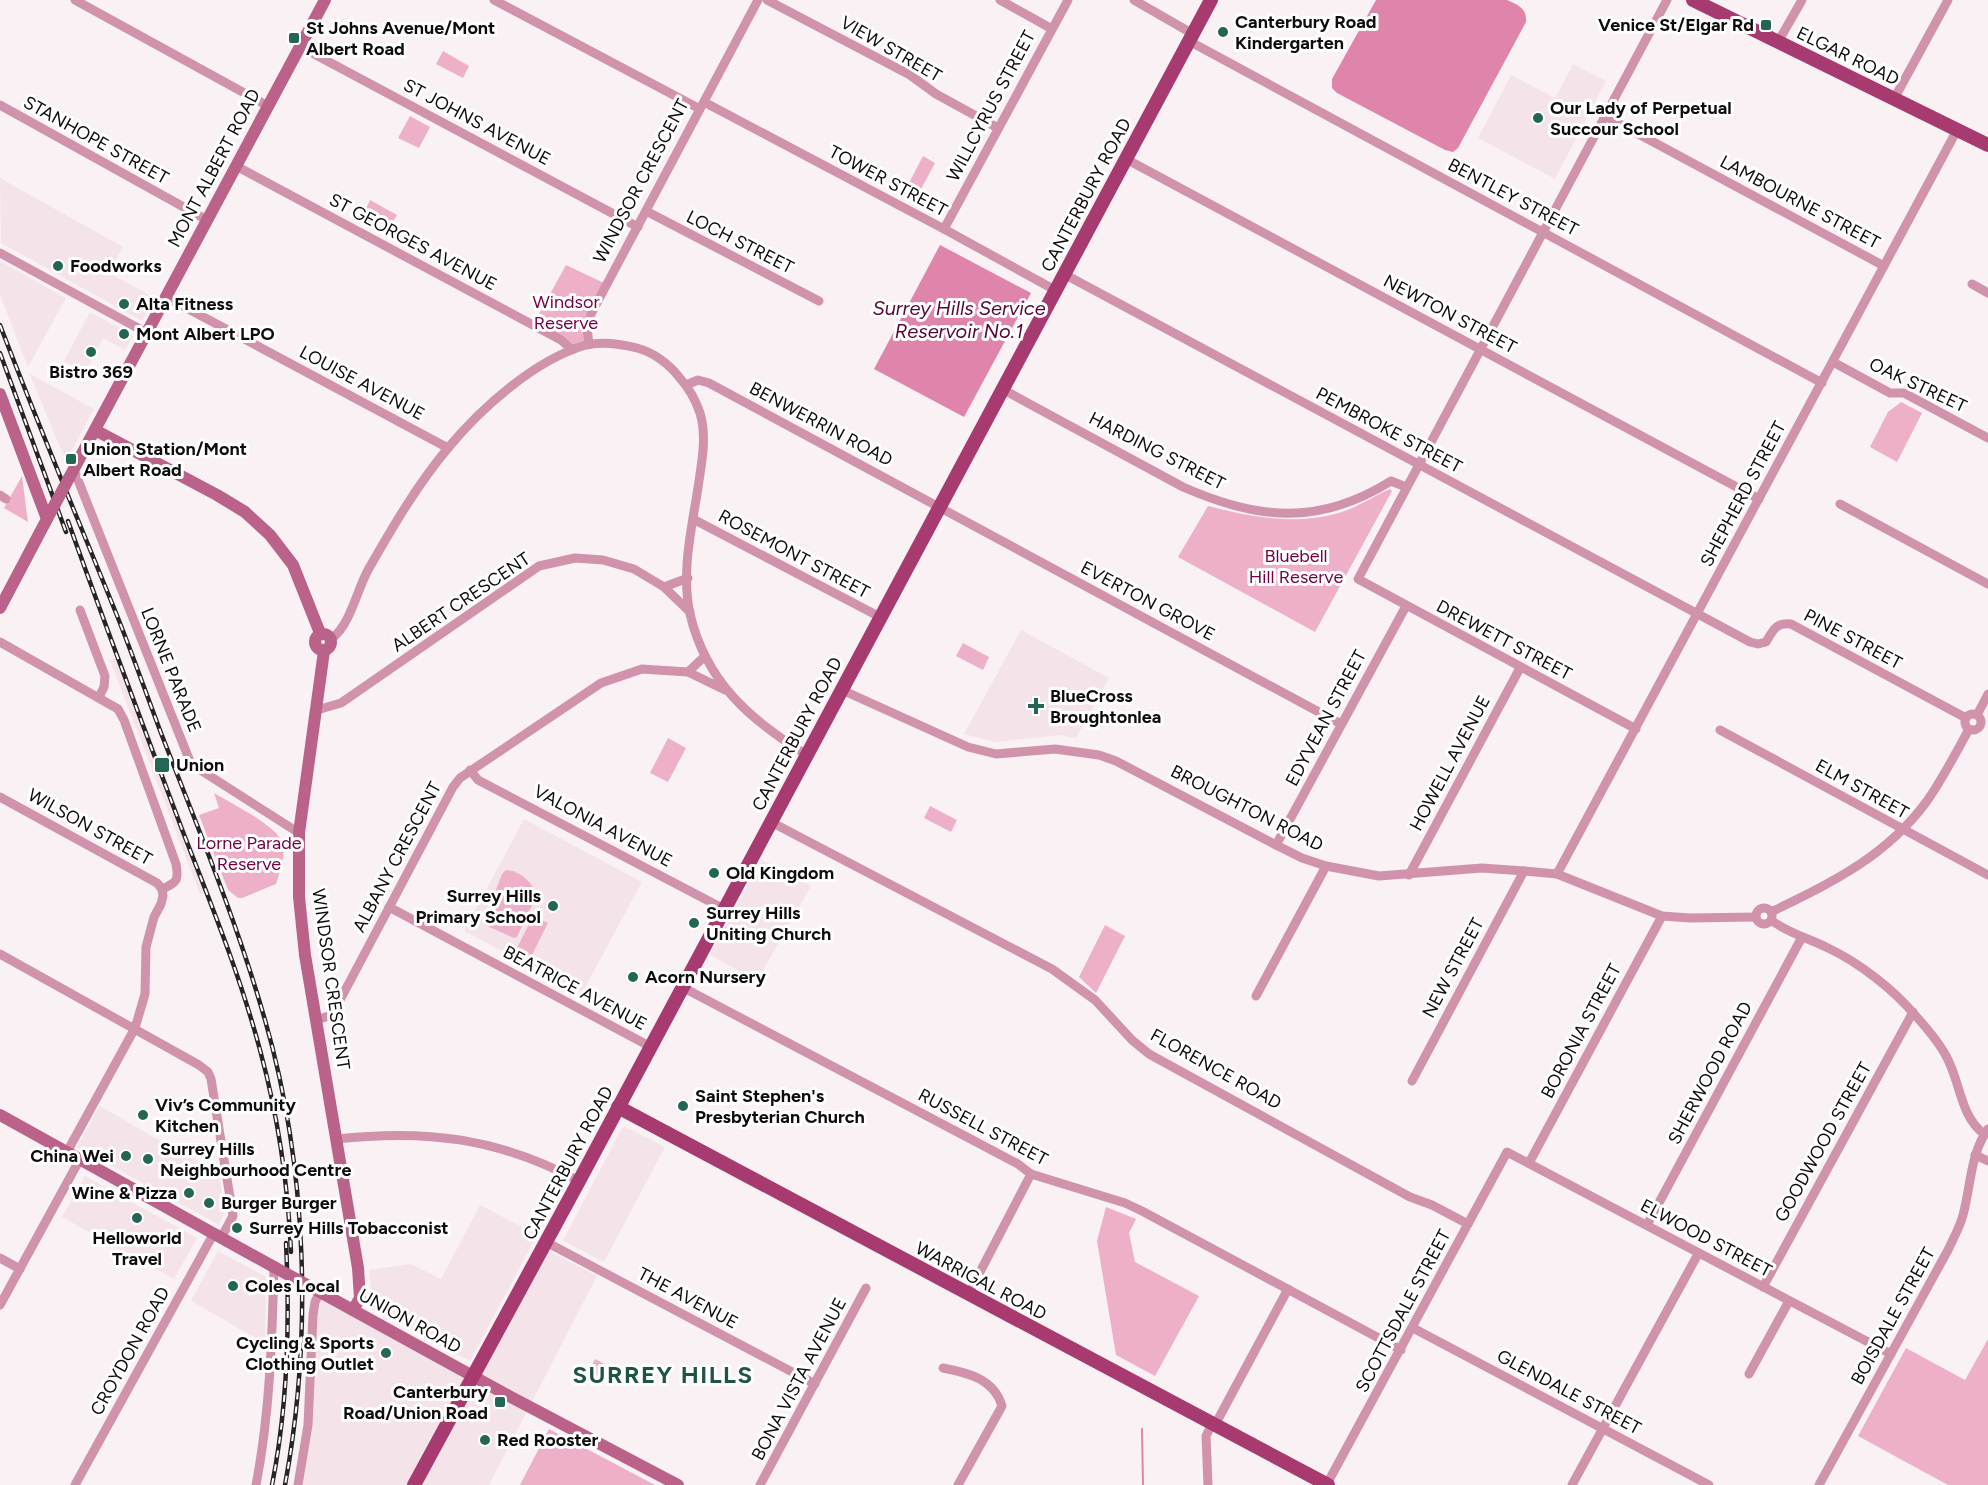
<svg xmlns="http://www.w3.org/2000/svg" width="1988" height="1485" font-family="Figtree,sans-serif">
<rect width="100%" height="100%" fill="#f9f1f4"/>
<g fill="#f4e4ea">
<polygon points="1573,64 1606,81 1555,179 1478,138 1511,75 1555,98"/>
<polygon points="0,178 123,247 109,273 155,298 142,321 1,243"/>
<polygon points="0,261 66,298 28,367 0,295"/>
<polygon points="90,312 133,335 125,350 103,338 85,372 64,361"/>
<polygon points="30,374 94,409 66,461 37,392"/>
<polygon points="1021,630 1109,678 1076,738 1059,735 995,742 964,734"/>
<polygon points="120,656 209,891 200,894 110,660"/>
<polygon points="524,819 642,882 582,993 464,931"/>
<polygon points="762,860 811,886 757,981 710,955"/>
<polygon points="100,1106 155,1138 219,1172 225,1211 219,1225 77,1147"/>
<polygon points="625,1127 665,1147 604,1262 563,1241 622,1128"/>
<polygon points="85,1176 197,1238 174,1279 62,1217"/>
<polygon points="480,1205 537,1235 470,1361 373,1309 369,1270 411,1264 441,1279"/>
<polygon points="543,1248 597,1276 489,1485 298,1485 320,1292 473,1377"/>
<polygon points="218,1251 266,1277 265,1343 191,1301"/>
</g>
<g fill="#eeb0c9">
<polygon points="443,51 469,66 463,78 436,64"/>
<polygon points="410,116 430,127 419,148 398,138"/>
<polygon points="923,156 935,163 921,189 909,183"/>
<polygon points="370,200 397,215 390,227 364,213"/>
<polygon points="566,265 604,283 587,344 572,348 534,323"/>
<polygon points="1901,402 1922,413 1897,462 1870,447 1888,412"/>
<polygon points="22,476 28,522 4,508"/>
<path d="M1390,489L1392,491L1315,632L1178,557L1208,506C1251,517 1292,525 1335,514C1355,509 1372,497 1390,489Z"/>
<polygon points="963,643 989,657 983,670 956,656"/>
<polygon points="668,738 686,748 668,782 650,773"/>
<path d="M214,793C229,802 277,826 282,842C286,856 280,871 276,884L242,898H238L228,890L199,815L219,808Z"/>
<polygon points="930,806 957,820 951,832 924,818"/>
<path d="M506,870C521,871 532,882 537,895L517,937L514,938L485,925L484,922L502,874Z"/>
<polygon points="533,916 548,923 531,957 516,950"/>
<polygon points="1105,925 1125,936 1096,993 1079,977"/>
<polygon points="1106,1207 1136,1219 1129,1233 1135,1262 1199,1296 1155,1376 1116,1355 1097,1241"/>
<polygon points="1988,1339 1988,1485 1948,1485 1858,1436 1906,1348 1965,1380"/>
<polygon points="595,1359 622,1373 615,1385 589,1371"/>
<polygon points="549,1429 655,1485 520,1485"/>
</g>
<g fill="#df85ab">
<path d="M1376,0H1507C1518,5 1527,8 1526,22L1458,148L1453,152L1445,150L1337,93L1332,88V79Z"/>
<polygon points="940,245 1031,293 964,417 874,369"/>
</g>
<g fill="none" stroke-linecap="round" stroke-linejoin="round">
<polyline stroke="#df85ab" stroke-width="2" points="1142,1429 1143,1485"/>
<g stroke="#d093ab" stroke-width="9">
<polyline points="75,0 268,106"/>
<polyline points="494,0 700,109"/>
<polyline points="767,0 910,75 936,94 998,128"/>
<polyline points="1000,0 1052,29"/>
<polyline points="1134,0 1193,34"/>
<polyline points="1189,41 1822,383"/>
<polyline points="1778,42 1802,0"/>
<polyline points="301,47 638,227"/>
<polyline points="1894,99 1948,0"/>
<polyline points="704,102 944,229 1055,290"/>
<polyline points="0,105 207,220"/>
<polyline points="1605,116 1884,266"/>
<polyline points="1126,159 1759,499"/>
<polyline points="236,166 561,340 572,350"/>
<polyline points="646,211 819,301"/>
<polyline points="944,229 1068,0"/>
<polyline points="0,253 147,333"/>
<path d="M1064,274L1750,642L1758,644L1766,642C1773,630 1776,622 1791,624L1966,718"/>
<polyline points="1972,284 1988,293"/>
<polyline points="166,297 448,448"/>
<polyline points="589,344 587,328 591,314 758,0"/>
<polyline points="1833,362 1890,393 1904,393 1988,438"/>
<polyline points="686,385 698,380 709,383 1341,724"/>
<path d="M1002,389L1183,487C1258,520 1319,526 1391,481L1406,487"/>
<polyline points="74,470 191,764 299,833"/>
<polyline points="0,495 6,499"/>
<polyline points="1840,504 1988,584"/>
<polyline points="693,519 880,617"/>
<polyline points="664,587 688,578"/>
<polyline points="80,610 105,676 104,687 99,697"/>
<path d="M331,639C350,626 357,590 368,570C392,528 417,485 448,448C481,408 536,359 586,345C603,341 621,344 637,348C653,352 669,364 679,377C688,387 696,401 700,413C706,433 703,455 700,474C694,520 680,568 690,614C706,682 750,720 807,755"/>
<path d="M0,642L118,709L124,720L176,864C179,881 177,882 162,889"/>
<polyline points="688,672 705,656"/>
<polyline points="842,690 968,747 996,754 1055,749 1099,755 1116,761 1276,845 1302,858 1326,866 1379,876 1482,868 1524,871 1557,874 1662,916 1690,918 1755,917"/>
<polyline points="317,710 341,703 539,566 575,558 603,560 634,569 664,587 690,612"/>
<circle cx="1973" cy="722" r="8"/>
<polyline points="1977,715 1988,694"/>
<polyline points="1636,729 1358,579 1667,0"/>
<polyline points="1720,730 1988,875"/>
<polyline points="470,770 478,780 724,909"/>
<polyline points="0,797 157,883 162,889"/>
<polyline points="771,822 1052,969 1095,1000 1132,1040 1149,1054 1410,1197 1432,1205 1468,1224"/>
<polyline points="1276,845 1406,606"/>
<polyline points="1557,874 1957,130"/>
<polyline points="1409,875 1520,668"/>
<polyline points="389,907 651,1047"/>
<circle cx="1764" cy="916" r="8"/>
<path d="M1771,912C1831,883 1886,857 1927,801C1943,778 1956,753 1969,729"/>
<path d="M1771,920C1788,933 1808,938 1828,948C1858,962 1893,989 1914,1014C1925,1026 1937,1040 1945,1054C1961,1081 1959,1115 1984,1134"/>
<polyline points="0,954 199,1065 208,1072 211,1079 233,1216 221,1238"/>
<polyline points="682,987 963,1135 1018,1164 1031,1174 1125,1203 1142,1211 1401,1350"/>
<polyline points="1256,996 1326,866"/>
<polyline points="316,1020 332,1015 453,787 460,778 601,683 642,669 688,672 725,690"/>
<polyline points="1412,1081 1524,871"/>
<path d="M336,1139C427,1129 498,1138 579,1181"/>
<polyline points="67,1152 135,1028 145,994 146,947 154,917 161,904 163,896 162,889"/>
<polyline points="1975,1155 1988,1161"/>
<polyline points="1529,1163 1662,916"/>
<polyline points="1647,1225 1802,937"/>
<polyline points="546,1242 815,1384"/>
<polyline points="0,1258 20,1269"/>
<polyline points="1763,1287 1913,1012"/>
<polyline points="968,1295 1031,1174"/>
<polyline points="0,1305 80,1159"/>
<polyline points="1413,1328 1709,1485"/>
<path d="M943,1368C969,1373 994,1379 1002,1406L958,1485"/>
<polyline points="1749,1374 1789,1301"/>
<polyline points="1215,1425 1288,1289"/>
<polyline points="1327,1484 1507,1152 1891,1354"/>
<polyline points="75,1485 214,1233"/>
<path d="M256,1485C270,1413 272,1340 274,1267"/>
<polyline points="298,1485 308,1425 313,1315 315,1302 320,1292"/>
<polyline points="760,1485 866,1288"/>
<polyline points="1208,1485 1206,1436 1212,1424"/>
<polyline points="1572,1485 1698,1254"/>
<path d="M1819,1485L1948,1250C1953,1239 1960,1227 1963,1215C1971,1186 1970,1154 1988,1129"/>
</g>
<g stroke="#ba6289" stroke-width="12">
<polyline points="0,394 47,519 0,608"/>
<polyline points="95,430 217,495 245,512 270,535 293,565 320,633"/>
<polyline points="69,478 325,0"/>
<circle cx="323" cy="642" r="8"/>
<polyline points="324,651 299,833 299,897 305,955 358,1268 360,1298 353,1310"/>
<polyline points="0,1115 274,1267"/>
<polyline points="320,1292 509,1396 678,1485"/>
</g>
<g stroke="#a73b70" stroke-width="14">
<polyline points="1693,0 1988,145"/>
<polyline points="618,1107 1328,1485"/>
<polyline points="414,1485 579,1181 1211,0"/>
</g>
<g stroke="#272426" stroke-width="4.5">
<g id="rail">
<path d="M0,325C37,422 77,517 116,613C132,653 146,693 161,733C198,828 237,922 265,1020C307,1166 313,1335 285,1485"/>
<polyline points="0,353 66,532"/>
<path d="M68,521C105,625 144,728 183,832C211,904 240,975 260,1050C278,1116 288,1184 291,1252"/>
<path d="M272,1485C288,1405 290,1324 286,1243"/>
</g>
</g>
<use href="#rail" stroke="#fff" stroke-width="2" stroke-dasharray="7" stroke-linecap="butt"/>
<g stroke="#ba6289" stroke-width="12">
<polyline points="47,519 69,478"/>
<polyline points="274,1267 320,1292"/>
</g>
</g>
<g fill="#246655" stroke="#fff" stroke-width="2">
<rect x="1760" y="19" width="12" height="12" rx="3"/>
<circle cx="1223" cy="32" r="6"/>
<rect x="288" y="32" width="12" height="12" rx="3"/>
<circle cx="1538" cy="118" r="6"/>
<circle cx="58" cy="266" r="6"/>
<circle cx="124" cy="304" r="6"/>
<circle cx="124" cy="334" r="6"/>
<circle cx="91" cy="352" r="6"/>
<rect x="65" y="453" width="12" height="12" rx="3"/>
<path d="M1033 697h6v6h6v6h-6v6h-6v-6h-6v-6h6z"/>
<rect x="154" y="757" width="16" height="16" rx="3"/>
<circle cx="714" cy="873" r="6"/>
<circle cx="553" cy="906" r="6"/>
<circle cx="694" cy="923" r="6"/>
<circle cx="633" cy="977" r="6"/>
<circle cx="683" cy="1106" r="6"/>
<circle cx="143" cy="1115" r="6"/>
<circle cx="126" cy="1156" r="6"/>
<circle cx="148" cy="1159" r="6"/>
<circle cx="189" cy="1193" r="6"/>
<circle cx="209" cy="1203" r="6"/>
<circle cx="137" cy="1218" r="6"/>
<circle cx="237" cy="1228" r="6"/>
<circle cx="233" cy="1286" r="6"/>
<circle cx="386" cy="1353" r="6"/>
<rect x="494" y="1396" width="12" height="12" rx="3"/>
<circle cx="485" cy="1440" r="6"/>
</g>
<g text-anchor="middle" stroke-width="6" stroke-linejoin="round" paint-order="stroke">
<g font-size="18" font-weight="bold" fill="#0e0c0d" stroke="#fff" text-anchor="start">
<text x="1235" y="28">Canterbury Road<tspan x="1235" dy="21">Kindergarten</tspan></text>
<text x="1754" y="31" text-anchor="end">Venice St/Elgar Rd</text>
<text x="306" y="34">St Johns Avenue/Mont<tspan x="306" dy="21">Albert Road</tspan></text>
<text x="1550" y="114">Our Lady of Perpetual<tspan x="1550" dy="21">Succour School</tspan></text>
<text x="70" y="272">Foodworks</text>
<text x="136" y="310">Alta Fitness</text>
<text x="136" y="340">Mont Albert LPO</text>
<text x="91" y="378" text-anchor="middle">Bistro 369</text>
<text x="83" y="455">Union Station/Mont<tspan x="83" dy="21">Albert Road</tspan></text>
<text x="1050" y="702">BlueCross<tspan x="1050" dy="21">Broughtonlea</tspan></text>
<text x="176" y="771">Union</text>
<text x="726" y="879">Old Kingdom</text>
<text x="541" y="902" text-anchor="end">Surrey Hills<tspan x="541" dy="21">Primary School</tspan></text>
<text x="706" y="919">Surrey Hills<tspan x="706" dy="21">Uniting Church</tspan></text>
<text x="645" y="983">Acorn Nursery</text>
<text x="695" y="1102">Saint Stephen's<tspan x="695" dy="21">Presbyterian Church</tspan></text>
<text x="155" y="1111">Viv’s Community<tspan x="155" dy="21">Kitchen</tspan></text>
<text x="160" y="1155">Surrey Hills<tspan x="160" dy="21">Neighbourhood Centre</tspan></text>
<text x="114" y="1162" text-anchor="end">China Wei</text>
<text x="177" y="1199" text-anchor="end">Wine &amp; Pizza</text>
<text x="221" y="1209">Burger Burger</text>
<text x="249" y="1234">Surrey Hills Tobacconist</text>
<text x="137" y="1244" text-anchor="middle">Helloworld<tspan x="137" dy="21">Travel</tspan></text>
<text x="245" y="1292">Coles Local</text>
<text x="374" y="1349" text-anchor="end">Cycling &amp; Sports<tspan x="374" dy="21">Clothing Outlet</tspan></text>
<text x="488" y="1398" text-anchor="end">Canterbury<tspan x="488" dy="21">Road/Union Road</tspan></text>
<text x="497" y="1446">Red Rooster</text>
</g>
<g font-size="18" fill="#0e0c0d" stroke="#fff">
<text transform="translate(891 49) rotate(30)" y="6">VIEW STREET</text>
<text transform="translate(1848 56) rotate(26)" y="6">ELGAR ROAD</text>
<text transform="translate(991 106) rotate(-62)" y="6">WILLCYRUS STREET</text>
<text transform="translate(477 122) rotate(28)" y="6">ST JOHNS AVENUE</text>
<text transform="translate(96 140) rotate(29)" y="6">STANHOPE STREET</text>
<text transform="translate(214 168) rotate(-62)" y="6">MONT ALBERT ROAD</text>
<text transform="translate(641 181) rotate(-62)" y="6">WINDSOR CRESCENT</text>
<text transform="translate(888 181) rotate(28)" y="6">TOWER STREET</text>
<text transform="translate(1086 195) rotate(-62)" y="6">CANTERBURY ROAD</text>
<text transform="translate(1513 197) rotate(28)" y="6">BENTLEY STREET</text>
<text transform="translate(1800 202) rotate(28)" y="6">LAMBOURNE STREET</text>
<text transform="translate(413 242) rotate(28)" y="6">ST GEORGES AVENUE</text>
<text transform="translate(740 242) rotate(27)" y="6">LOCH STREET</text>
<text transform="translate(1450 314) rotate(28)" y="6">NEWTON STREET</text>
<text transform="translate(362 383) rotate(28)" y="6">LOUISE AVENUE</text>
<text transform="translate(1918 385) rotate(25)" y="6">OAK STREET</text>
<text transform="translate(821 424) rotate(28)" y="6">BENWERRIN ROAD</text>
<text transform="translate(1389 430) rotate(28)" y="6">PEMBROKE STREET</text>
<text transform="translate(1157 451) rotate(27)" y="6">HARDING STREET</text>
<text transform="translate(1743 494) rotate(-62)" y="6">SHEPHERD STREET</text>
<text transform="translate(794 554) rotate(28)" y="6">ROSEMONT STREET</text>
<text transform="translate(1148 601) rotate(28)" y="6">EVERTON GROVE</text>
<text transform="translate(461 602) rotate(-34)" y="6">ALBERT CRESCENT</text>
<text transform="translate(1853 639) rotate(28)" y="6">PINE STREET</text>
<text transform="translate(1504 640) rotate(28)" y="6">DREWETT STREET</text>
<text transform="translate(171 670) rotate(68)" y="6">LORNE PARADE</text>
<text transform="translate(1326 718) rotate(-62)" y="6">EDYVEAN STREET</text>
<text transform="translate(797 734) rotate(-62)" y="6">CANTERBURY ROAD</text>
<text transform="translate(1450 763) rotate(-62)" y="6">HOWELL AVENUE</text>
<text transform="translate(1862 789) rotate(29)" y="6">ELM STREET</text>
<text transform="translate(1247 808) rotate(27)" y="6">BROUGHTON ROAD</text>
<text transform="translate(603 826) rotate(28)" y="6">VALONIA AVENUE</text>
<text transform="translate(90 827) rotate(29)" y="6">WILSON STREET</text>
<text transform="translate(397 857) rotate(-62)" y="6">ALBANY CRESCENT</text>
<text transform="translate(1453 968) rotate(-62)" y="6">NEW STREET</text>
<text transform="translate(331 979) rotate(82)" y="6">WINDSOR CRESCENT</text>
<text transform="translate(575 988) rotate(28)" y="6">BEATRICE AVENUE</text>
<text transform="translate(1581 1031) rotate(-62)" y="6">BORONIA STREET</text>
<text transform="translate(1216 1069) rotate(29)" y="6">FLORENCE ROAD</text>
<text transform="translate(1710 1073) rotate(-62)" y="6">SHERWOOD ROAD</text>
<text transform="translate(983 1127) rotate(28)" y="6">RUSSELL STREET</text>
<text transform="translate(1823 1142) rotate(-61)" y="6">GOODWOOD STREET</text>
<text transform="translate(568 1163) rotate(-62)" y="6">CANTERBURY ROAD</text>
<text transform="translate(1706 1238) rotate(28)" y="6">ELWOOD STREET</text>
<text transform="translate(981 1281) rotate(28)" y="6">WARRIGAL ROAD</text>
<text transform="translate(688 1298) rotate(28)" y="6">THE AVENUE</text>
<text transform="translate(1403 1311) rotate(-62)" y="6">SCOTTSDALE STREET</text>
<text transform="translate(1893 1316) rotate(-61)" y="6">BOISDALE STREET</text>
<text transform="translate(410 1321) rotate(29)" y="6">UNION ROAD</text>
<text transform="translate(130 1351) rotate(-61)" y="6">CROYDON ROAD</text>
<text transform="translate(799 1379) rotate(-62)" y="6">BONA VISTA AVENUE</text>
<text transform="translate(1569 1392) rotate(28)" y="6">GLENDALE STREET</text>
</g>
<g font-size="18" fill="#730144" stroke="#fff">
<text x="566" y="308">Windsor<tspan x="566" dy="21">Reserve</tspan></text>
<text x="1296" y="562">Bluebell<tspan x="1296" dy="21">Hill Reserve</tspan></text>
<text x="249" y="849">Lorne Parade<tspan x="249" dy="21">Reserve</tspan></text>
</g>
<g font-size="20" font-style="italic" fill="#580634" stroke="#fff">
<text x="959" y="315">Surrey Hills Service<tspan x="959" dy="23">Reservoir No.1</tspan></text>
</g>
<g font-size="24" font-weight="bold" letter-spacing="1.5" fill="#1f5346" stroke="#fff">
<text x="663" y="1383">SURREY HILLS</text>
</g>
</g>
</svg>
